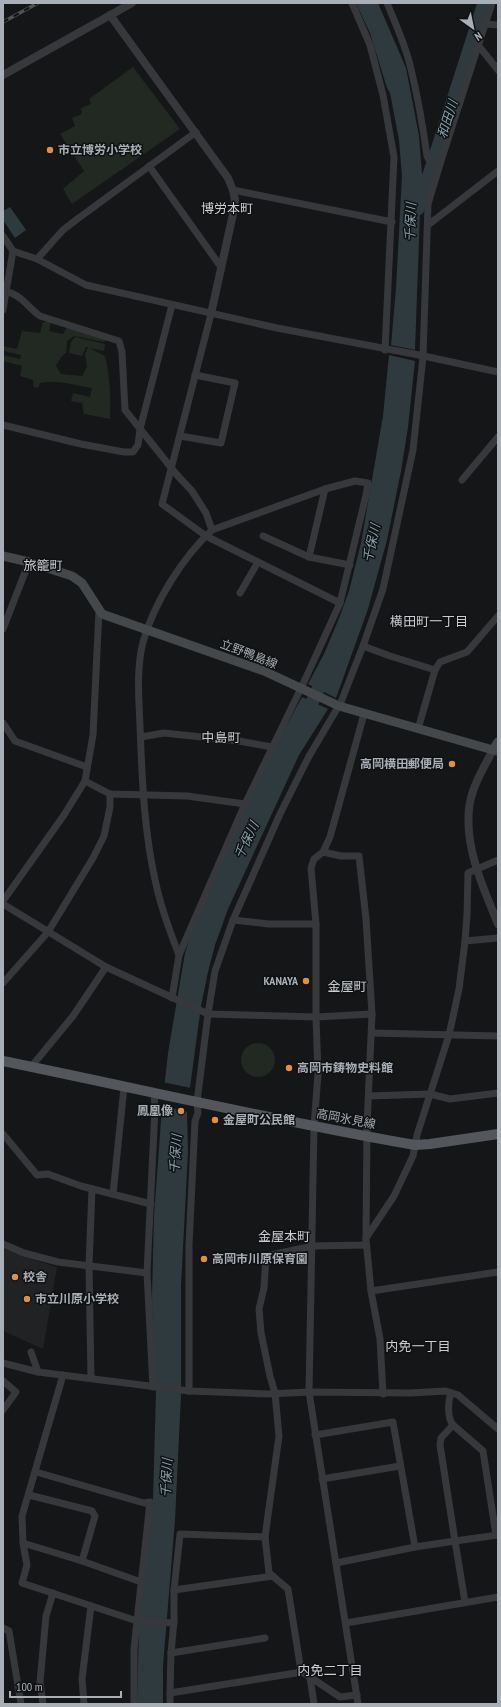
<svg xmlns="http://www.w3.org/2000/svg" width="501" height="1707" font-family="'PT Sans Narrow','Noto Sans JP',sans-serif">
<rect width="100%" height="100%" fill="#151617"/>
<polygon fill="#212224" points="3,1248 25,1257 57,1267 43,1349 3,1331"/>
<g fill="#222922">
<polygon points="133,67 180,129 72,204 63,189 84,171 60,134 75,126 72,118 82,114 81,108 91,104 89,99"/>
<path d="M43,322H51L49,331L63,334L67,327L107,340L104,342L74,336L67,341L66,353L61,357L56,366L61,374L82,376L87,367L85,354L88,347H86L82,356L69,353L71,342L75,337L105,344L104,351L89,348L105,356C110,377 111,397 110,419L84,414L82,403L71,401L73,393L90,397L92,388C75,386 58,379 40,383L38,388L34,387L33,380L20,376L22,366L3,361V355L20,359L21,355L3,351V346L17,349L22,331L40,333Z"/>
<circle cx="258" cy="1060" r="17"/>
</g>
<g fill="#2f3a3f">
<polygon points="356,3 378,3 406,68 419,136 422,174 423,177 426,178 422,211 420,212 415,350 391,345 396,288 402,176 399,140 390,93 387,88 370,33"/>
<polygon points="10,207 26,230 15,238 3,220 3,211"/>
<polygon points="389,355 415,361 408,427 401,471 387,540 368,609 336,698 308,684 324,654 340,616 349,591 361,543 383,416"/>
<path d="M302,697L328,709L299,755L228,909L215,945L208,972L201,1006L187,1110L188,1152L181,1286V1395L175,1520L163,1666V1704H137L139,1629L153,1499L156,1392L153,1351L152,1296L154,1216L162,1107L168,1053L185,953L191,934C226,854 260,773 302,697Z"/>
</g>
<polygon fill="#151617" points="162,1082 191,1088 189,1112 160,1106"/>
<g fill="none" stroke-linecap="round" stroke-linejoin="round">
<g stroke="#2f3a3f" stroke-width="13">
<polyline points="418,209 484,3"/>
<polyline points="305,718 325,674"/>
</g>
<g stroke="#37383c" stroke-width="7">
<polyline points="352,3 370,45 383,95 394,157 385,350"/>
<path d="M387,3C396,25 406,46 411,69C418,98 423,127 427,156L429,160L440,164"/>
<polyline points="485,24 498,25"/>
<polyline points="478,45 498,70"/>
<polyline points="149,166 221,267"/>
<polyline points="233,190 392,222"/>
<polyline points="428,225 498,171"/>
<polyline points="3,236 13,251 37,259 86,285 277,328 419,355 498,372"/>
<polyline points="37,259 63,230 76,220 196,132"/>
<path d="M3,291C22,294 26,306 40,316L119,341L122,352L125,410L177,475L192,491L206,513L212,530C182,558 154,603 143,642C136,670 139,699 140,727C142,778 144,833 156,884C161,908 170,932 179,955"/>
<polyline points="3,310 13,251"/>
<polyline points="211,314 162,504 206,536 340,603"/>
<polyline points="3,425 81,444 124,452 133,452 138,445 140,429 172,305"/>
<polyline points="180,436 221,443 235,383 195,375"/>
<polyline points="462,480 498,437"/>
<polyline points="212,530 325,489"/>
<polyline points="263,536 309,557 350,565"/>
<polyline points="240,593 258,562"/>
<polyline points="3,629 29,562"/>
<polyline points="363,646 390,656 435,670"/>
<polyline points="3,723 15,741 87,767"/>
<polyline points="418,729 435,670 440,662 467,652 498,616"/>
<polyline points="141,737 164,733 239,741 272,747"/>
<polyline points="85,781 110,794 187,796 245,804"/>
<polyline points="323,852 341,856 359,856 366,919 372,1014 367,1126 366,1239 371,1291 380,1339 383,1394"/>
<polyline points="3,901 64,815 85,781 93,735 99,610"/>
<polyline points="3,904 106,967 208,1014 316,1017 372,1014"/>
<polyline points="233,920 269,924 316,924"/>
<polyline points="465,941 498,938"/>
<polyline points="3,983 48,932 93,858 104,836 110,807 110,794"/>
<polyline points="172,998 179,955 245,804 303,684 340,603 366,495 368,483 355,481 325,489 309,557"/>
<polyline points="372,1033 498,1036"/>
<polyline points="31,1067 73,1016 106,967"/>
<polyline points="369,1096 430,1094 450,1099 498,1093"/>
<polyline points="3,1134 37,1175 48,1174 81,1186 151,1204"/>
<polyline points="113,1194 124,1087"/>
<polyline points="366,1238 394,1196 413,1156 417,1135 449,1035 459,989 465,941 467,915 468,873 498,860"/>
<polyline points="3,1244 24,1253 58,1262 147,1273"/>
<polyline points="371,1291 498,1272"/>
<polyline points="31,1352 38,1372"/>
<polyline points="3,1363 38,1372 189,1391 269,1394 309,1392 410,1393 446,1391 458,1395 498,1429"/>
<polyline points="63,1375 22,1516 23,1543 27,1565 22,1583 137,1621 174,1623"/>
<polyline points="91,1378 89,1265 92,1189"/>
<polyline points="3,1381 16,1392 3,1410"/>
<polyline points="153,1387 147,1273 155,1108 154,1094"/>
<polyline points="189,1391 189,1245 195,1121 198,1113 197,1102 208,1014 215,971 233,920 280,814 308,758 341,702 363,646 383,589 413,450 423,357 428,204 440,164 492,3"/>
<polyline points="453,1425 483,1451 496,1535"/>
<polyline points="315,1435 393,1422 415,1547 336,1563"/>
<polyline points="36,1472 144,1503 150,1502 134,1649 134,1704"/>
<polyline points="322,1479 400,1466"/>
<polyline points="265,1537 180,1534 174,1590 273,1576"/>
<polyline points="23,1543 82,1561 95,1516 92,1511 29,1495"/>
<path d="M415,1547L455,1541L440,1445L441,1438L453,1425C447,1418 448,1401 451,1393"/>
<polyline points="82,1561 141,1582"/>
<polyline points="174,1590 174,1621 171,1653 265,1638"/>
<polyline points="465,1602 455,1541 498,1535"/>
<polyline points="346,1623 498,1597"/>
<polyline points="3,1628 9,1631 21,1704"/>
<polyline points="171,1653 170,1693 296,1673 301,1671"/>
<polyline points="310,1677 314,1704"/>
<polyline points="170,1693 170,1704"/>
<polyline points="357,1695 340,1697 301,1671 288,1589 269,1573 265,1537 279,1436 275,1393 270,1376 261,1333 259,1309 264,1288 266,1256 313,1246 366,1245"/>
<polyline points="43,1704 40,1682 46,1616 53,1593"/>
<polyline points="84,1704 82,1679 91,1606"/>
<polyline points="358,1704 309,1392 314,1126 318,1074 316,1017 316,924 311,868 314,859 323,852 330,837 364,714"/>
</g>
<g stroke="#37383c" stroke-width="8">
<polyline points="110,15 228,178 233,190 235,200 233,214 211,314"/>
<polyline points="3,75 132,3"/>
<path d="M498,752L493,750C483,769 471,788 469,809C465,849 483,887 498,924"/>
</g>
<polyline stroke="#45484b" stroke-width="9" points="3,556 29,562 72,576 82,583 102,614 264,671 339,706 493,750 498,742"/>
<path stroke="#53565a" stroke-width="10" d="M3,1061C140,1089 277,1121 415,1145L430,1144L498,1134"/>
<g stroke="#505356" stroke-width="3.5">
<polyline id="rail" points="3,22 38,3"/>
</g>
<use href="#rail" stroke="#101112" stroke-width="2" stroke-dasharray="6" stroke-linecap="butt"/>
</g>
<g fill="#e28f42" stroke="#101112" stroke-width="1.5">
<circle cx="50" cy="150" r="4"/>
<circle cx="452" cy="764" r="4"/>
<circle cx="306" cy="981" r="4"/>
<circle cx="289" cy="1068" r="4"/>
<circle cx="181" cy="1111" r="4"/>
<circle cx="215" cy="1120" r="4"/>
<circle cx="204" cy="1259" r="4"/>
<circle cx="15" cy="1277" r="4"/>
<circle cx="27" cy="1299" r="4"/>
</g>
<g text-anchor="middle" stroke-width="3" stroke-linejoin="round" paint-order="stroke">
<g font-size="12" font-weight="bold" fill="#a8afb6" stroke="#101112" text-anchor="start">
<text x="58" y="154">市立博労小学校</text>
<text x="444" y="768" text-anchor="end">高岡横田郵便局</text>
<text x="298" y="985" text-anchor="end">KANAYA</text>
<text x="297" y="1072">高岡市鋳物史料館</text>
<text x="173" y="1115" text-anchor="end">鳳凰像</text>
<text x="223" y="1124">金屋町公民館</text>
<text x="212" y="1263">高岡市川原保育園</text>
<text x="23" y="1281">校舎</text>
<text x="35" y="1303">市立川原小学校</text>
</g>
<g font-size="12" fill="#a8afb6" stroke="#101112">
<text transform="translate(249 654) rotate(21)" y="4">立野鴨島線</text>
<text transform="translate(346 1119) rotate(11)" y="4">高岡氷見線</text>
</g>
<g font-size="13" font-style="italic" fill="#82a1ae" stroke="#101112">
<text transform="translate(447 119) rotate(-72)" y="5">和田川</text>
<text transform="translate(410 222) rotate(-88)" y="5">千保川</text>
<text transform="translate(371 543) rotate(-78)" y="5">千保川</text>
<text transform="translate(246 840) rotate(-64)" y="5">千保川</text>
<text transform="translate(175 1154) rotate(-86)" y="5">千保川</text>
<text transform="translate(166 1478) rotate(-87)" y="5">千保川</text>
</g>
<g font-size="13" fill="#c9cdd2" stroke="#101112">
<text x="227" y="213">博労本町</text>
<text x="43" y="570">旅籠町</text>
<text x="429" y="626">横田町一丁目</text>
<text x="221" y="742">中島町</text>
<text x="347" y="991">金屋町</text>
<text x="284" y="1241">金屋本町</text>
<text x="418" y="1351">内免一丁目</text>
<text x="330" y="1675">内免二丁目</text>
</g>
</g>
<rect width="501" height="1707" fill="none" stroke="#a8afb6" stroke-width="8"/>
<g transform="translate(473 28) rotate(147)" stroke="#101112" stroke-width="3" paint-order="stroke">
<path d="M0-3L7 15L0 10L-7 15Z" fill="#a8afb6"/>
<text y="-6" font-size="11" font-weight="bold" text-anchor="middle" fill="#a8afb6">N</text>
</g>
<path d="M10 1691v6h111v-6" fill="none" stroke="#a8afb6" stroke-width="2"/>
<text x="16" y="1691" font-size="12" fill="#a8afb6" stroke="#101112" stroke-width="3" paint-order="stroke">100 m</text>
</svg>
